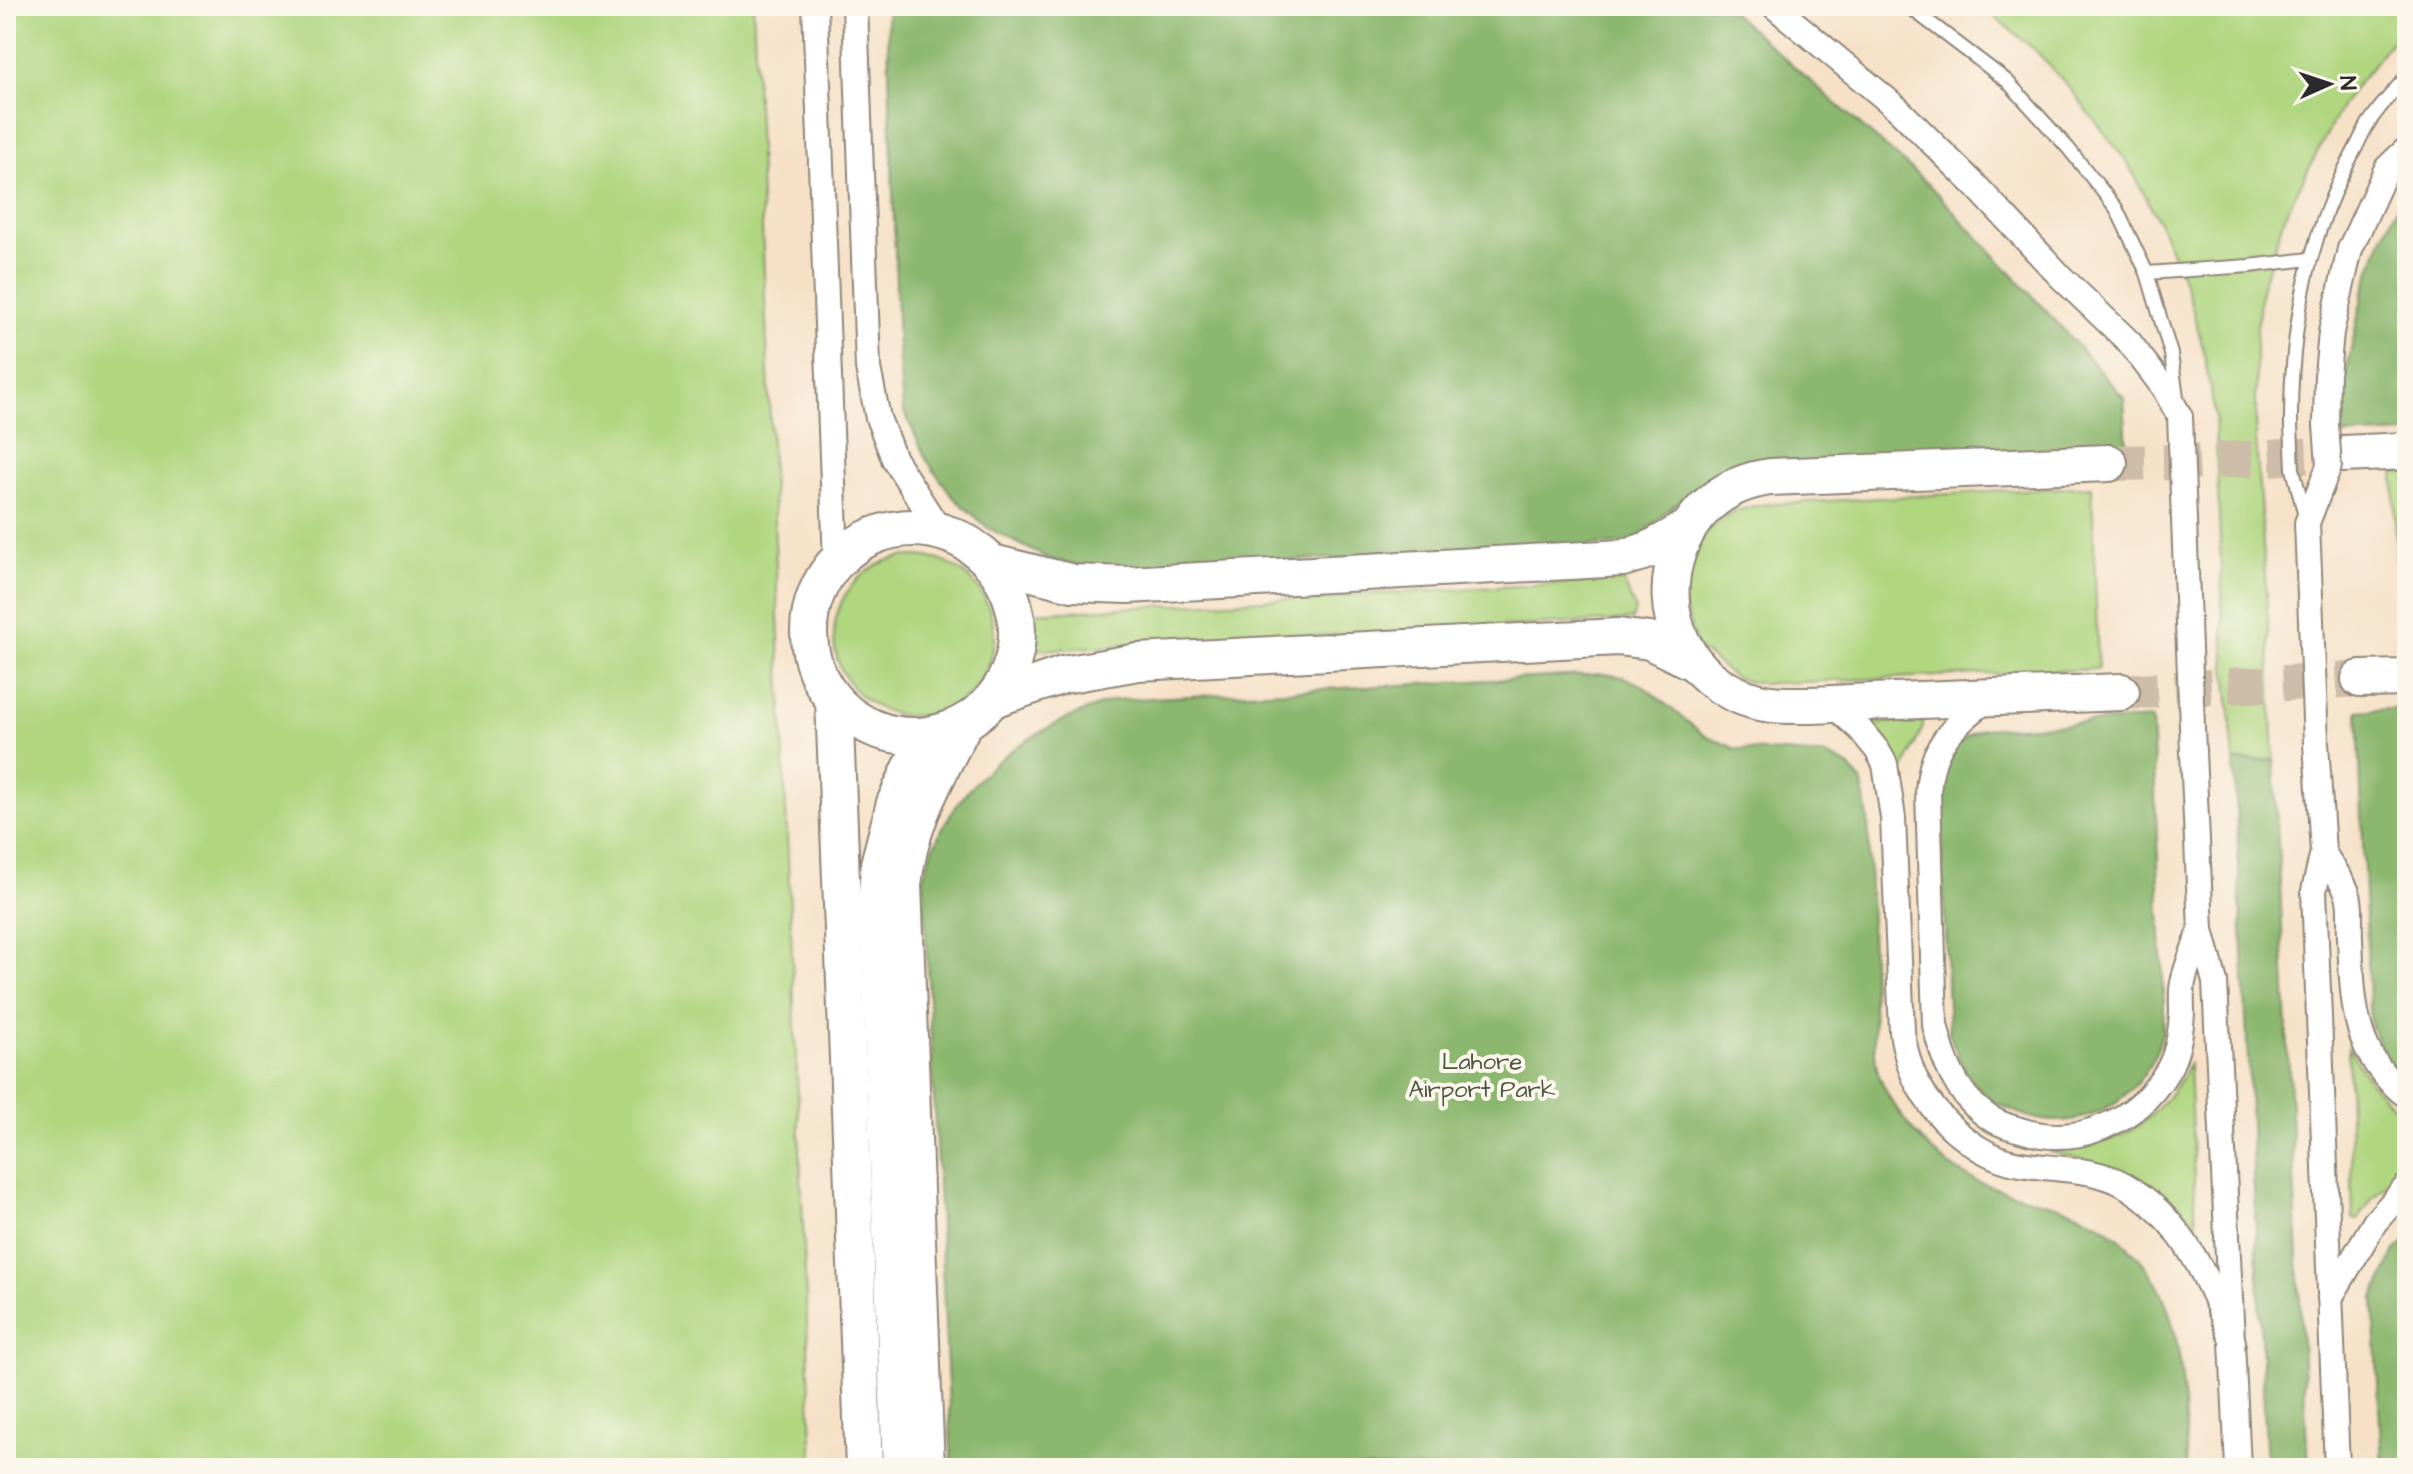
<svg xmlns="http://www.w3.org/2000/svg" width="2413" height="1474" font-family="'Architects Daughter',sans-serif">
<rect width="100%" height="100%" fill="#fbf7ec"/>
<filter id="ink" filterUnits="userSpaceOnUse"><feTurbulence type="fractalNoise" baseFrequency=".0125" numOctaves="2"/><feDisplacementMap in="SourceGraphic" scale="16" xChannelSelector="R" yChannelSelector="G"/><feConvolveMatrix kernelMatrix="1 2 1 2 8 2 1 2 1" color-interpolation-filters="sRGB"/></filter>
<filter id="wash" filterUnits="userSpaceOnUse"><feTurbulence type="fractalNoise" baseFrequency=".006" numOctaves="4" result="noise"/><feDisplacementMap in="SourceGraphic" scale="32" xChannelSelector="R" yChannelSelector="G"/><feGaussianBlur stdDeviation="1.8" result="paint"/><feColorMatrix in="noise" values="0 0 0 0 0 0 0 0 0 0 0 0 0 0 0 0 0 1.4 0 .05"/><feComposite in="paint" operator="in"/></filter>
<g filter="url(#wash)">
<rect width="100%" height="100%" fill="#f6e1c7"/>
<g fill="#b0d680" stroke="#6e8056" stroke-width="2">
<polygon points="6,6 753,6 813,1468 6,1468"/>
<polygon points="1982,6 2407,6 2407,28 2387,47 2343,103 2285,214 2261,289 2256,339 2256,439 2267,607 2274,760 2234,761 2224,643 2215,415 2202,344 2187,289 2160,224 2128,163 2068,86 2036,51"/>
<polygon points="2407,472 2407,654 2399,654 2394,473"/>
<polygon points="2092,486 2098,669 1778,683 1753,683 1734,677 1697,647 1680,591 1701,535 1716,523 1732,512 1759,505"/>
<circle cx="914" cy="636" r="80"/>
<polygon points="1623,580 1635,609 1632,620 1035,650 1032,613"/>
<polygon points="1920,721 1923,723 1923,727 1903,771 1901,771 1887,740 1872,726 1873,723"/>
<path d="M2348,1047C2363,1073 2379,1100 2407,1113V1166L2372,1199L2358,1220L2353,1219Z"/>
<path d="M2189,1064L2196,1228C2149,1181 2112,1163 2048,1152C2119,1144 2154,1129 2189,1064Z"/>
</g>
<g fill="#8cb76e" stroke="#5c714c" stroke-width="2">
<polygon points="887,6 1725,6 1930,186 2062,328 2124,398 2127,449 1755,471 1704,485 1666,511 1647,531 1625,544 1101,570 1049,559 988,528 953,497 926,459 903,409 898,348"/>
<polygon points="2407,188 2407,433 2343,436 2343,387 2363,293 2382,238"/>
<path d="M1604,674L1623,677L1642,685L1704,735L1736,749L1826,755L1847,765L1862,782L1868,818L1874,1040C1875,1051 1875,1065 1879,1076C1893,1112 1932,1158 1966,1176C1995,1191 2028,1197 2059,1206C2104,1219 2142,1251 2162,1294C2184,1342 2185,1415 2187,1468H952L923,878C949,781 1023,731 1114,700Z"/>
<path d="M2407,708V1080C2389,1068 2379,1044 2370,1025L2358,711Z"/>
<path d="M2152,719L2164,1008C2163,1016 2164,1025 2162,1033C2148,1097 2079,1141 2017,1112C2006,1107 1992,1103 1984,1095C1966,1077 1957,1056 1949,1032L1939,776C1950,750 1955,740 1982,729Z"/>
<polygon points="2274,760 2308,1468 2267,1468 2234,761"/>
<polygon points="2407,1240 2407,1468 2382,1468 2374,1298 2395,1251"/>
</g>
</g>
<g filter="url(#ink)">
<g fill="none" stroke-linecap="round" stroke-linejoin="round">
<g stroke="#cdbda8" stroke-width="36" stroke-dasharray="36 18" stroke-linecap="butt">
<polyline points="2109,463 2186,462 2343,454"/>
<polyline points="2121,692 2360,679"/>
</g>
<g stroke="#908679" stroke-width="16">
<g id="lane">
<polyline points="1908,6 2007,81 2068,148 2116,208 2147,273 2171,354 2177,398"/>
<polyline points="2147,273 2249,266 2310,259"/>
<path d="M2291,425C2290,331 2307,240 2351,157C2357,146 2362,134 2368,124C2379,107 2394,91 2407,76"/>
</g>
</g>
<g stroke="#908679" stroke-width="28">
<g id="street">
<polyline points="815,6 836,562"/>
<polyline points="855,6 868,368 878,418 894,459 940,531"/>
<polyline points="1774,6 1898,109 1976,186 2061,277 2129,342 2164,388 2180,417"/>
<polyline points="2326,425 2327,375 2331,332 2350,249 2387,168 2407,149"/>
<path d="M1990,697C1953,727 1931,743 1928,792L1935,1025C1943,1059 1955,1092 1984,1114C1993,1121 2005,1126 2017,1129C2075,1149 2136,1124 2168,1070C2178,1053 2181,1032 2182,1012C2182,1002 2181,991 2183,982C2187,964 2195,947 2201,930"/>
<path d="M1831,703L1859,728L1877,750L1885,764L1893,818L1902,1032C1905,1050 1909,1068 1918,1084C1936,1119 1976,1155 2015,1163C2050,1170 2092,1167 2123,1184C2183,1218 2209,1281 2233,1342"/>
<polyline points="2316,743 2323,852 2314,891 2337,1468"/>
<polyline points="2193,752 2201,930 2215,982 2238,1468"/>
<path d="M2323,852C2330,865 2344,881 2348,895C2352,908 2349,925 2350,939C2353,1002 2352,1055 2407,1096"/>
<polyline points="2330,1298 2375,1222 2407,1186"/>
</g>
</g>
<g stroke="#908679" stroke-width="40">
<g id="secondary">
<polyline points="2343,454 2407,451"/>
<path d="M2109,463L1770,477C1727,483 1695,507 1679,548C1654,614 1686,682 1755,701C1783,709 1840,703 1871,702C1954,699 2037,695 2121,692"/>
<circle cx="913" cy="632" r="104"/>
<polyline points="992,563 1073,583 1127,585 1623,558 1649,550 1688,528"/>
<polyline points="2360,679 2407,678"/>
<polyline points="993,699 1063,675 1138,662 1618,637 1650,641 1695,663"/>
<polyline points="834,700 864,1468"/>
<polyline points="901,1468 877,897 879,864 895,803 926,736"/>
<path d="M926,1468L903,885C909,822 936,779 964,723"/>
</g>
</g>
<use href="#lane" stroke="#fff" stroke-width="12"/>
<use href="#street" stroke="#fff" stroke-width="24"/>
<use href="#secondary" stroke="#fff" stroke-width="36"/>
<g stroke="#908679" stroke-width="16" stroke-linecap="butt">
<polyline id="lane-bridge" points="2291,425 2293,469 2305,516"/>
</g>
<g stroke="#908679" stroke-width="28" stroke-linecap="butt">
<g id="street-bridge">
<polyline points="2180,417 2193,752"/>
<polyline points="2316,743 2307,523 2329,466 2326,425"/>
</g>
</g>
<use href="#lane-bridge" stroke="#fff" stroke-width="12"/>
<use href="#street-bridge" stroke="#fff" stroke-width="24"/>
</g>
</g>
<g text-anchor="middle" stroke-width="8" stroke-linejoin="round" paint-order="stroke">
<g font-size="24" fill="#4c5640" stroke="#fbf7ec">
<text x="1482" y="1069">Lahore<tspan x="1482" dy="28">Airport Park</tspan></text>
</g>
</g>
<rect width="2413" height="1474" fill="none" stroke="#fbf7ec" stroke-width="32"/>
<g transform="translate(2329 84) rotate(87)" stroke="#fbf7ec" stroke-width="6" paint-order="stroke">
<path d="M0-6L14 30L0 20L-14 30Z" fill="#2b2b2b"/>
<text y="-12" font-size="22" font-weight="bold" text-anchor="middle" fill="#2b2b2b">N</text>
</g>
</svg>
